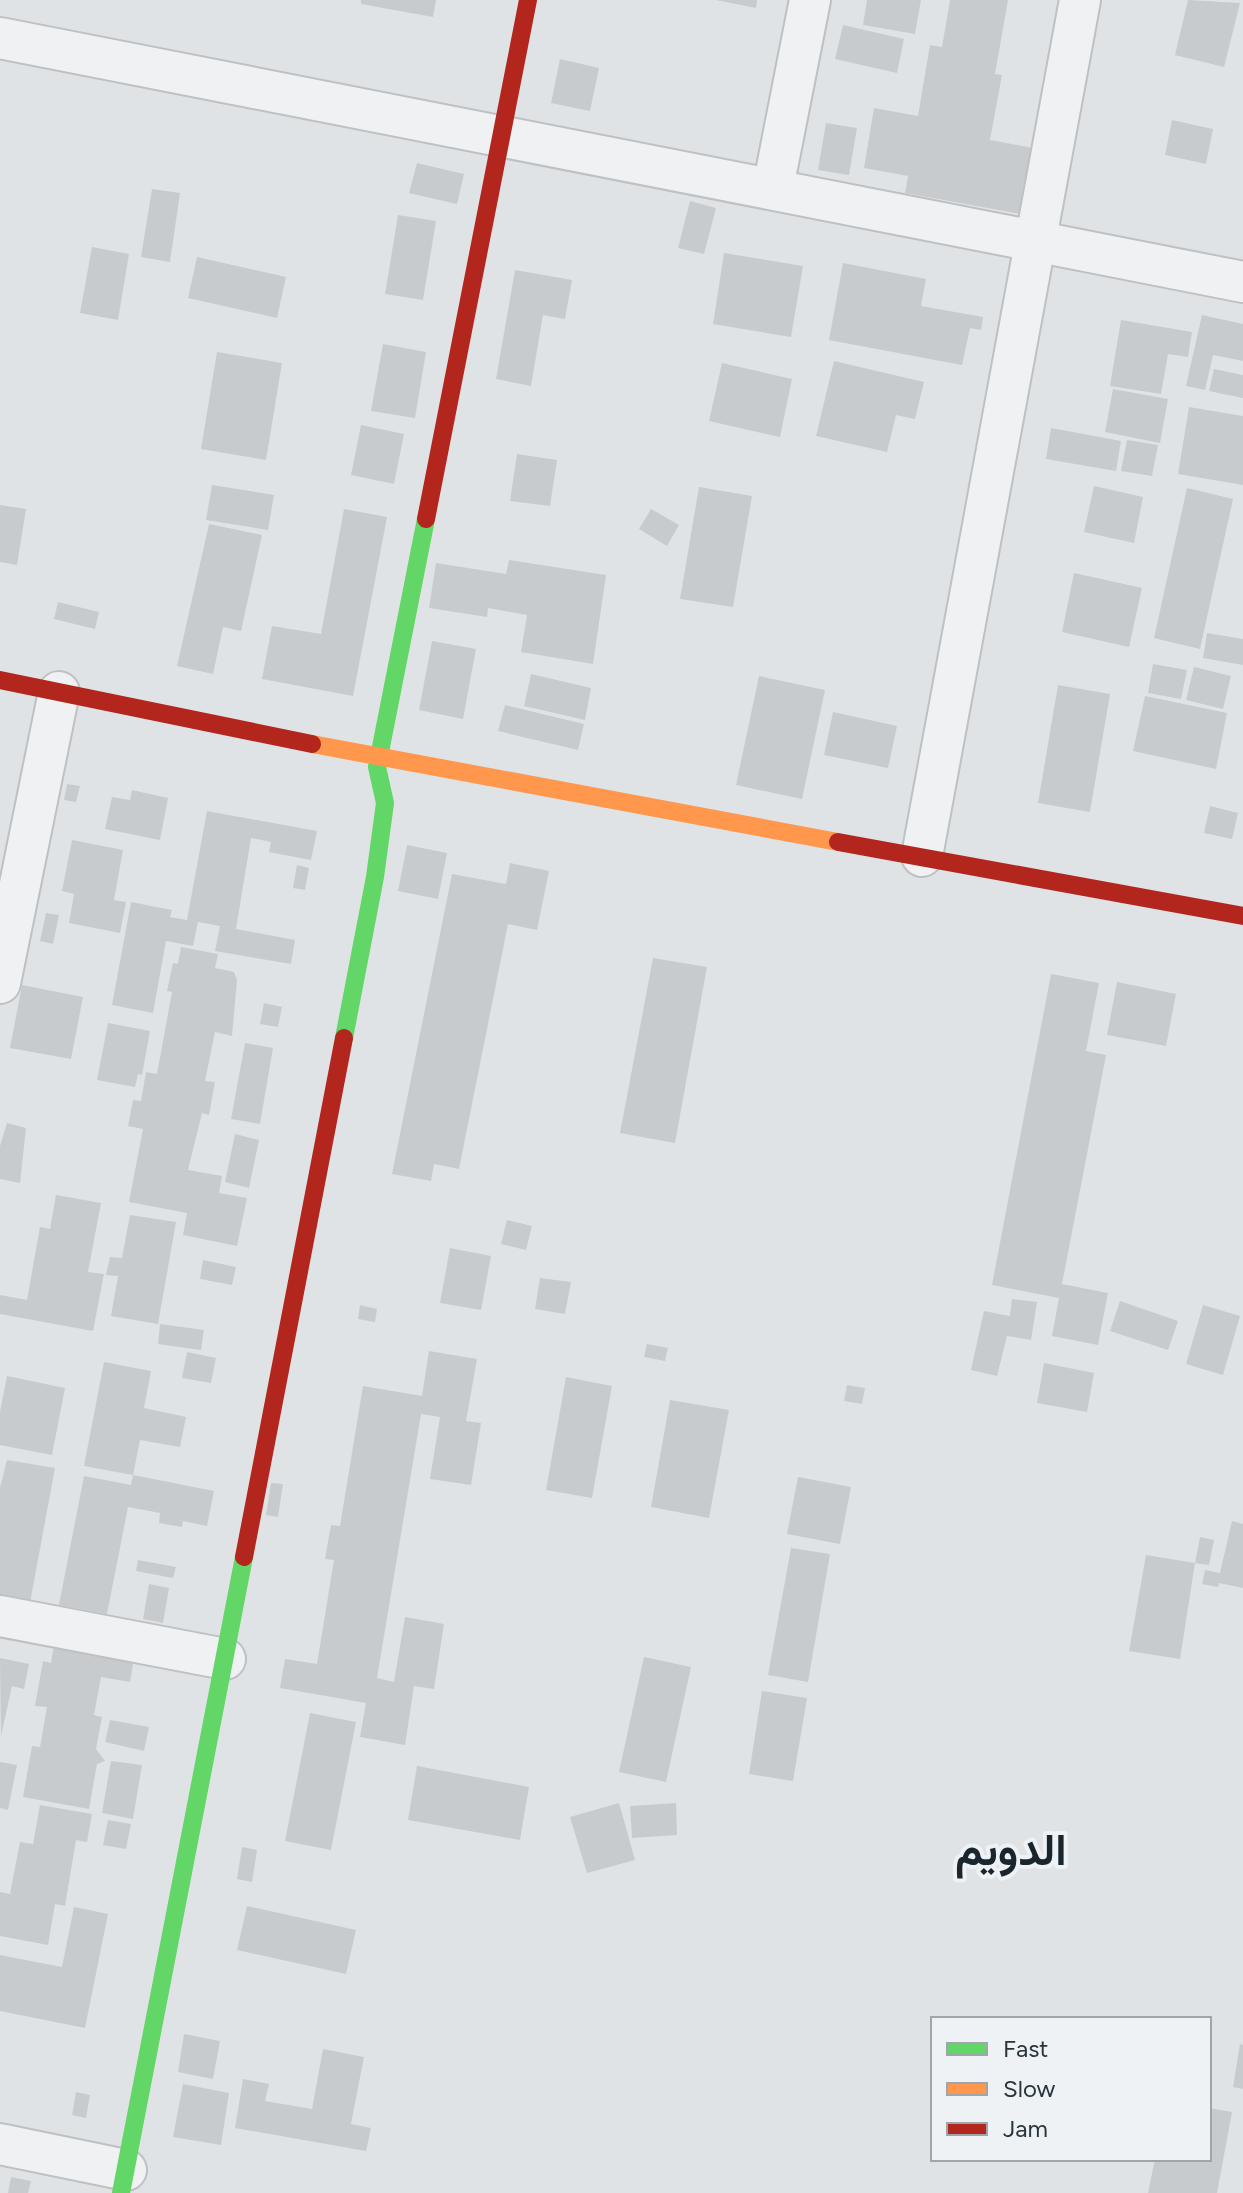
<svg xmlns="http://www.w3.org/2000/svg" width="1243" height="2193" font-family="Figtree,Vazirmatn,sans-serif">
<rect width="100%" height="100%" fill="#e0e3e5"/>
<g fill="#c8cbcd">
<polygon points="361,0 436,0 433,17 361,4"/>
<polygon points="716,0 757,0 756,8"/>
<polygon points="867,0 921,0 915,34 863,25"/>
<polygon points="950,0 1008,0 995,74 1002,75 990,140 1033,148 1021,214 905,193 908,176 864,168 874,108 918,116 930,45 942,47"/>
<polygon points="1188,0 1240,3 1224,67 1175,55"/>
<polygon points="843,25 904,39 897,73 835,59"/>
<polygon points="560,59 599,68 590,111 551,103"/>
<polygon points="1172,120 1213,129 1206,164 1165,155"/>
<polygon points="826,123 857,128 849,175 818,170"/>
<polygon points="417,163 464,174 457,204 409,193"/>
<polygon points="152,189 180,193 170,262 141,257"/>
<polygon points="690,201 716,208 704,254 678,248"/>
<polygon points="398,215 436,221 423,300 385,294"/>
<polygon points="92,247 129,254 118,320 80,313"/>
<polygon points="724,253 803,266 791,337 713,324"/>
<polygon points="197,257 286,277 277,318 188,298"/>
<polygon points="843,263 926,279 921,306 983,317 981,330 970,328 962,365 829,340"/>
<polygon points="515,270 572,280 565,319 543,315 531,386 496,379"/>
<polygon points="1202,315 1243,324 1243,361 1213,355 1205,390 1186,386"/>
<polygon points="1121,320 1192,332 1188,357 1168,354 1161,394 1110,386"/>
<polygon points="383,344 426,352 415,418 371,411"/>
<polygon points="217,352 282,363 266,460 201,449"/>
<polygon points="834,361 924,382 915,419 896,415 887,452 816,436"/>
<polygon points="722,363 792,379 780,437 709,421"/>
<polygon points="1214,369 1243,375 1243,398 1209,391"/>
<polygon points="1113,389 1168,399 1160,443 1105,432"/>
<polygon points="1189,407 1243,416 1243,485 1178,474"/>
<polygon points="361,425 404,434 394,484 351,475"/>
<polygon points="1051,428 1121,441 1116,471 1046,459"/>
<polygon points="1127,440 1158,445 1152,476 1121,471"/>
<polygon points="517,454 557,460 550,506 510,501"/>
<polygon points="212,485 274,495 268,530 206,520"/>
<polygon points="1094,486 1143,497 1134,543 1084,532"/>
<polygon points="699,487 752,496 733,607 680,599"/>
<polygon points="1187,488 1233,499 1200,649 1154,638"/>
<polygon points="0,505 26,509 17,565 0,562"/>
<polygon points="344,509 387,517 353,696 262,679 272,626 321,634"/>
<polygon points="651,509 679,525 667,546 639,529"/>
<polygon points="209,524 262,535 241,631 223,627 213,674 177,666"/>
<polygon points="509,560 606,575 593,664 521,652 527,615 488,608 487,617 429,608 436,563 506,574"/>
<polygon points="1074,573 1142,588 1129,647 1062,632"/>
<polygon points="58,602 99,612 95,629 54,619"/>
<polygon points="1207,633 1243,639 1243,665 1203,658"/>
<polygon points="432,641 476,649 463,719 419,710"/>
<polygon points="1153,664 1187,670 1181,699 1148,693"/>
<polygon points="1194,667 1231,676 1223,709 1186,700"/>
<polygon points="531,674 591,688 585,720 524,706"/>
<polygon points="759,676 825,690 802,799 736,785"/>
<polygon points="1058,685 1110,694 1090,812 1038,803"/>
<polygon points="1145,696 1227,713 1216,769 1133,751"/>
<polygon points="505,705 584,724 578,750 498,731"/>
<polygon points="833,712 897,726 888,768 824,755"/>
<polygon points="67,784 80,786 76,802 64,800"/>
<polygon points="132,790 168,798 160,840 105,829 112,797 130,800"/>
<polygon points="1210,806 1238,813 1232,839 1204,833"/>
<polygon points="207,811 317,831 311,860 269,852 271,842 251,838 236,929 295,940 291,964 215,951 220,926 198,922 193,946 166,941 153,1013 112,1005 131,902 172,910 170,917 187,920"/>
<polygon points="72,840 123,850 114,900 126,902 120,933 69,923 74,894 62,891"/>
<polygon points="407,845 447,853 438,899 398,891"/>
<polygon points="510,863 549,871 537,930 508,924 459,1169 434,1164 431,1181 392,1174 452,874 506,884"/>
<polygon points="297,865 309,868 305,890 293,888"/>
<polygon points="46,913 59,915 53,944 40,941"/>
<polygon points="181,947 218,954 215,968 234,972 237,980 232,1036 215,1032 205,1081 215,1082 209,1115 202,1113 188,1170 222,1176 219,1193 247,1198 237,1246 183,1235 187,1213 129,1202 143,1129 128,1126 133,1100 141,1101 146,1072 157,1074 172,992 167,991 173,963 178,964"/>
<polygon points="653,958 707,967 675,1143 620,1133"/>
<polygon points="1051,974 1099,983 1086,1051 1106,1055 1062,1284 1108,1293 1098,1345 1052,1336 1059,1298 992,1285"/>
<polygon points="1117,982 1176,994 1166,1046 1107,1035"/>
<polygon points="22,985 83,997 71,1059 10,1048"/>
<polygon points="264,1003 282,1007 278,1027 260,1024"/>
<polygon points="108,1023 150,1031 142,1075 138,1074 135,1087 97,1080"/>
<polygon points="245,1043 273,1048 260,1124 231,1119"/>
<polygon points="7,1123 26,1128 20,1183 0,1179 0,1146"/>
<polygon points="235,1134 259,1140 249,1188 225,1182"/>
<polygon points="56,1195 101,1203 88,1272 104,1274 93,1331 0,1314 0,1295 27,1300 40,1227 50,1229"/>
<polygon points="130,1215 176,1222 158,1324 111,1316 118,1276 106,1275 110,1257 122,1258"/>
<polygon points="507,1220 532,1226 526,1250 501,1244"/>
<polygon points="450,1248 491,1256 481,1310 440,1303"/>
<polygon points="203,1260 236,1267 232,1285 200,1279"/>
<polygon points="540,1278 571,1282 565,1314 535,1309"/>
<polygon points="1012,1299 1037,1302 1031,1340 1007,1336 997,1376 971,1370 984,1311 1010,1316"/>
<polygon points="1120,1301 1178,1321 1168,1350 1110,1331"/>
<polygon points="360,1305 377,1309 375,1322 358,1319"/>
<polygon points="1203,1305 1240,1316 1223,1375 1186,1364"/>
<polygon points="160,1324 204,1330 201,1350 158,1344"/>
<polygon points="647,1344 668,1348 665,1361 644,1357"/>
<polygon points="429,1351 477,1359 466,1421 481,1423 471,1485 430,1479 440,1417 421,1414 377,1678 394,1682 405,1617 444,1624 434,1689 414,1686 405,1745 360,1737 366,1703 280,1688 285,1659 317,1664 334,1560 325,1559 331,1525 340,1526 363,1386 422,1396"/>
<polygon points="187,1352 216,1358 211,1383 182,1378"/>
<polygon points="104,1362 151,1371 144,1408 186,1417 180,1447 140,1440 133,1475 84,1466"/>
<polygon points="1044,1363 1094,1373 1087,1412 1037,1403"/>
<polygon points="7,1376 65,1388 52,1455 0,1445 0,1412"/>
<polygon points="566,1377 612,1386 592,1498 546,1490"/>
<polygon points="847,1385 865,1388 862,1404 844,1401"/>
<polygon points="670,1400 729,1410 709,1518 651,1507"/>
<polygon points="7,1460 55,1468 30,1603 0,1598 0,1488"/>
<polygon points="133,1475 214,1491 207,1526 183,1521 182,1527 159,1523 160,1513 128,1507 107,1614 59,1605 84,1476 131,1485"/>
<polygon points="798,1477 851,1487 840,1544 787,1534"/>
<polygon points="271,1483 283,1484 278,1517 266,1515"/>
<polygon points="1232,1521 1243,1524 1243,1588 1219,1583 1218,1587 1202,1584 1205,1570 1220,1573"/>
<polygon points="1200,1537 1214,1540 1209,1565 1195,1563"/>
<polygon points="791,1548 830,1554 808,1682 768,1675"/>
<polygon points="1146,1555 1195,1563 1180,1659 1129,1651"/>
<polygon points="138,1560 176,1567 173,1578 136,1571"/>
<polygon points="149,1584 169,1588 163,1623 143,1619"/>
<polygon points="54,1645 134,1659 130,1682 101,1677 94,1715 102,1717 96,1749 105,1761 97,1764 89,1809 23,1797 32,1746 40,1747 47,1707 35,1706 43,1661 51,1663"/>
<polygon points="644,1657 691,1667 666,1782 619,1772"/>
<polygon points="0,1658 29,1664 24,1689 12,1686 1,1736"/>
<polygon points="762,1691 807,1698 793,1781 749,1774"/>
<polygon points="310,1713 356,1722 331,1850 285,1841"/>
<polygon points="110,1720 149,1727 144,1751 105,1742"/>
<polygon points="111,1761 142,1765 133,1819 102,1813"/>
<polygon points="0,1762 17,1765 8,1810 0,1808"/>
<polygon points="417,1766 529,1787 520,1840 408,1820"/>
<polygon points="619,1803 635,1860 587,1873 570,1817"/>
<polygon points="676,1803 677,1835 632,1838 630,1806"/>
<polygon points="40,1805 92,1814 87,1842 76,1840 65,1906 55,1904 48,1945 0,1936 0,1892 10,1894 20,1842 33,1844"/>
<polygon points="108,1820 131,1824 126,1849 103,1845"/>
<polygon points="242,1847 257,1850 252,1882 237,1879"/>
<polygon points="247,1906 356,1930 346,1974 237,1950"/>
<polygon points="74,1907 108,1914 85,2028 0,2011 0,1955 62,1967"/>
<polygon points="184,2034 220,2041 213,2079 178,2072"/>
<polygon points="1240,2044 1243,2045 1243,2089 1233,2087"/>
<polygon points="323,2049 364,2057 351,2124 371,2128 366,2151 235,2128 243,2079 269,2084 265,2101 312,2109"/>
<polygon points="183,2084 229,2093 221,2145 173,2137"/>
<polygon points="76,2092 90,2095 86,2118 72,2115"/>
<polygon points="1209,2108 1232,2112 1217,2193 1148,2193 1155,2159 1209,2159"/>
<polygon points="11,2177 31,2181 28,2193 8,2193"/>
</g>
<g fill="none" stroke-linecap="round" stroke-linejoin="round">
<g stroke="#bec1c3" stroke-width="44">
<g id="street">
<polyline points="0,38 1243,282"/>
<polyline points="773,188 810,0"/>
<polyline points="922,856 1080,0"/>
<polyline points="0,983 59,692"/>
<polyline points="0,1616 225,1659"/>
<polyline points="0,2144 126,2170"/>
</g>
</g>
<use href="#street" stroke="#eff1f2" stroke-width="40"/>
<g stroke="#63d668" stroke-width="18">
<polyline points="344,1038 375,877 385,803 377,767 426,519"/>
<polyline points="121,2193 244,1557"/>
</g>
<polyline stroke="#ff974d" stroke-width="18" points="312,744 838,842"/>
<g stroke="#b3261e" stroke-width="18">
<polyline points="426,519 528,0"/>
<polyline points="0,680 312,744"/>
<polyline points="838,842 1243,916"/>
<polyline points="244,1557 344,1038"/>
</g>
</g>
<g text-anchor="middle" stroke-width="8" stroke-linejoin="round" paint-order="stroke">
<g font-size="44" font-weight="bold" fill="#1b252d" stroke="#eef2f5">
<text x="1011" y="1865">الدويم</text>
</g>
</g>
<rect x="931" y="2017" width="280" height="144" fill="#eef2f5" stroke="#9fa6ab" stroke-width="2"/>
<rect x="947" y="2043" width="40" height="12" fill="#63d668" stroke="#9fa6ab" stroke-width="2"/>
<text x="1003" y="2057" font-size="24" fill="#29353d">Fast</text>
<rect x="947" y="2083" width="40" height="12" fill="#ff974d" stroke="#9fa6ab" stroke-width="2"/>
<text x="1003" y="2097" font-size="24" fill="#29353d">Slow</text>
<rect x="947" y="2123" width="40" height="12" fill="#b3261e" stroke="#9fa6ab" stroke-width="2"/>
<text x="1003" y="2137" font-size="24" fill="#29353d">Jam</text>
</svg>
